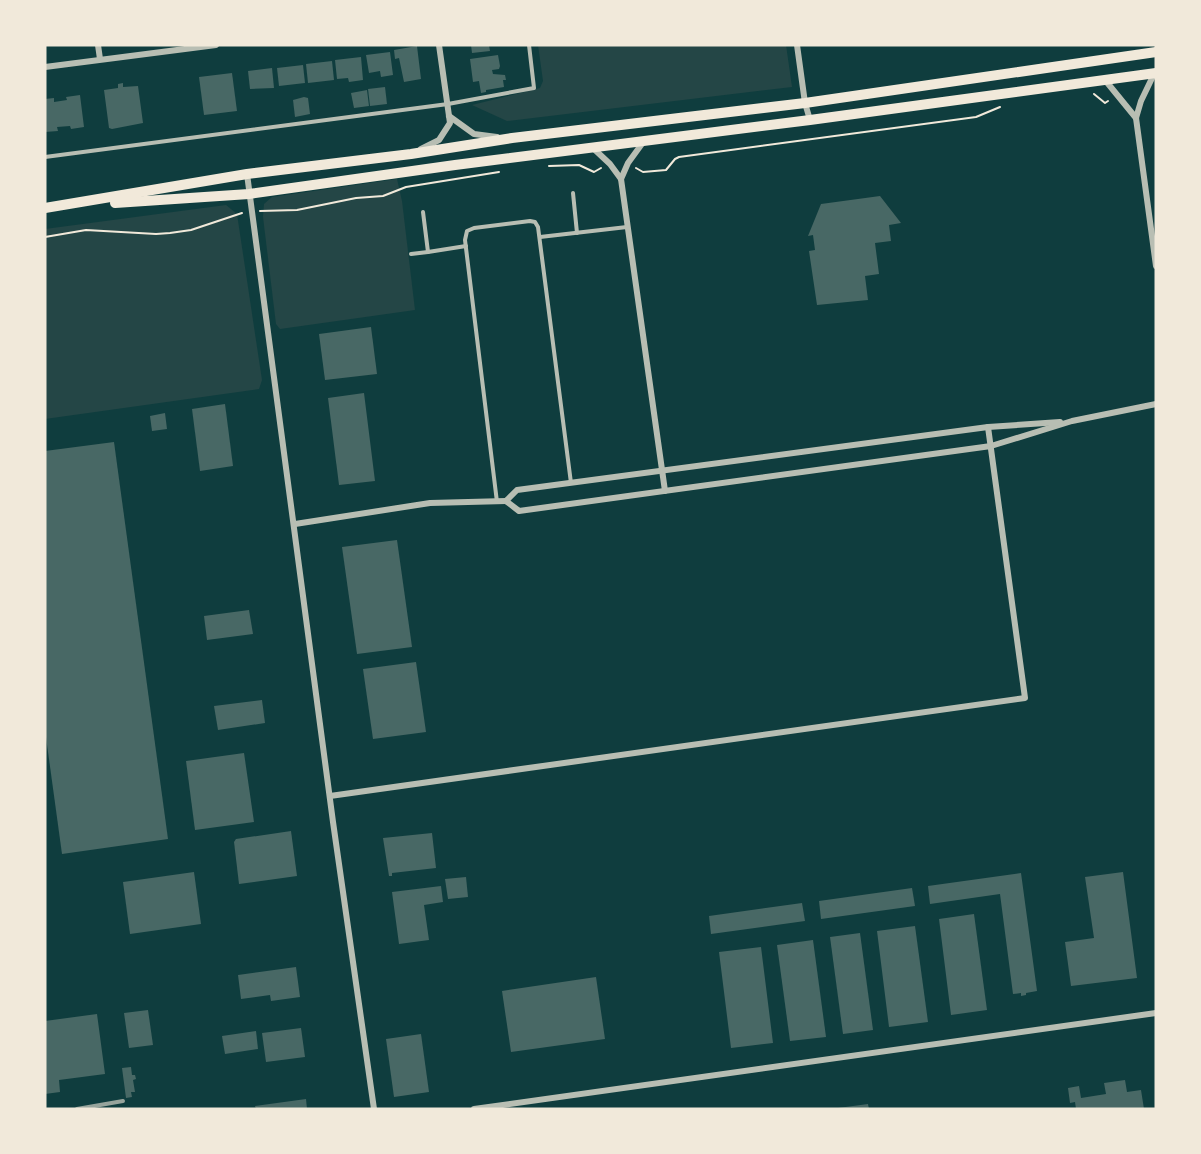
<svg xmlns="http://www.w3.org/2000/svg" width="1201" height="1154" font-family="'Zilla Slab',serif">
<rect width="100%" height="100%" fill="#0f3d3e"/>
<g fill="#244646">
<polygon points="538,45 786,45 792,87 507,121 472,105 540,88 543,81"/>
<polygon points="397,179 402,201 415,310 280,329 276,324 263,217 264,204 272,197"/>
<polygon points="226,205 237,214 262,380 259,389 45,419 45,229"/>
</g>
<g fill="#486865">
<polygon points="471,45 489,45 490,51 472,53"/>
<polygon points="417,46 421,79 404,82 399,58 395,59 394,50"/>
<polygon points="390,52 393,75 381,77 380,71 369,73 366,55"/>
<polygon points="498,55 500,66 499,69 492,70 493,74 505,75 506,80 503,80 504,87 486,90 486,92 481,93 479,81 473,82 470,59"/>
<polygon points="361,57 363,80 349,82 348,78 337,79 335,60"/>
<polygon points="332,61 334,80 308,83 306,64"/>
<polygon points="303,65 305,83 279,86 277,68"/>
<polygon points="272,68 274,88 250,89 248,71"/>
<polygon points="232,73 237,111 204,115 199,77"/>
<polygon points="123,83 123,87 138,86 143,123 112,129 109,128 104,90 118,88 118,84"/>
<polygon points="385,87 387,104 370,106 368,89"/>
<polygon points="367,90 369,106 354,108 351,93"/>
<polygon points="80,95 84,127 71,129 70,126 57,127 58,131 45,132 45,99 54,98 54,102 67,100 66,97"/>
<polygon points="304,97 308,98 310,114 295,117 293,100"/>
<polygon points="880,196 901,223 889,225 891,241 875,243 879,274 865,276 868,300 817,305 809,251 815,250 813,235 808,236 821,204"/>
<polygon points="371,327 377,374 325,380 319,334"/>
<polygon points="364,393 375,481 339,485 328,398"/>
<polygon points="225,404 233,466 200,471 192,409"/>
<polygon points="165,413 167,429 152,431 150,416"/>
<polygon points="114,442 168,839 62,854 45,730 45,451"/>
<polygon points="397,540 412,647 357,654 342,547"/>
<polygon points="249,610 253,634 207,640 204,616"/>
<polygon points="416,662 426,732 373,739 363,669"/>
<polygon points="262,700 265,723 218,730 214,706"/>
<polygon points="244,753 254,822 195,830 186,761"/>
<polygon points="291,831 297,876 239,884 234,842 236,839"/>
<polygon points="432,833 436,868 392,873 392,876 389,876 383,838"/>
<polygon points="194,872 201,924 130,934 123,882"/>
<polygon points="1123,872 1137,978 1071,986 1065,942 1094,938 1085,877"/>
<polygon points="1021,873 1037,991 1026,993 1026,995 1021,996 1021,993 1013,994 1000,894 930,904 928,886"/>
<polygon points="466,877 468,897 448,899 445,879"/>
<polygon points="441,886 443,902 424,905 429,940 399,944 392,892"/>
<polygon points="912,888 915,906 821,919 819,901"/>
<polygon points="802,903 805,921 711,934 709,916"/>
<polygon points="974,914 987,1010 951,1015 939,919"/>
<polygon points="915,926 928,1022 889,1027 877,931"/>
<polygon points="860,933 873,1030 843,1034 830,937"/>
<polygon points="813,940 826,1037 790,1041 777,945"/>
<polygon points="761,947 773,1043 731,1048 719,952"/>
<polygon points="296,967 300,997 271,1001 270,995 241,999 238,975"/>
<polygon points="596,977 605,1039 511,1052 502,991"/>
<polygon points="148,1010 153,1045 129,1048 124,1013"/>
<polygon points="97,1014 105,1074 59,1080 60,1092 45,1094 45,1021"/>
<polygon points="301,1028 305,1057 266,1062 262,1033"/>
<polygon points="256,1031 258,1049 225,1054 222,1036"/>
<polygon points="421,1034 429,1092 394,1097 386,1039"/>
<polygon points="131,1067 132,1075 135,1075 136,1079 133,1080 135,1092 131,1092 132,1097 126,1098 122,1068"/>
<polygon points="1125,1080 1127,1092 1141,1090 1144,1109 1076,1109 1075,1102 1070,1103 1068,1088 1079,1086 1081,1098 1106,1094 1104,1083"/>
<polygon points="306,1099 307,1109 256,1109 255,1106"/>
<polygon points="868,1104 869,1109 839,1109 838,1108"/>
</g>
<g fill="none" stroke-linecap="round" stroke-linejoin="round">
<g stroke="#f1e9da" stroke-width="2">
<polyline points="1094,94 1105,103 1108,101"/>
<polyline points="549,166 579,165 594,172 601,168"/>
<polyline points="636,168 643,172 666,170 675,159 679,157 976,117 1000,107"/>
<polyline points="260,211 297,210 356,198 383,196 406,187 499,172"/>
<polyline points="45,237 86,230 156,234 170,233 191,230 242,213"/>
</g>
<g stroke="#b8beb3" stroke-width="4">
<polyline points="45,157 448,104 534,88 529,45"/>
<polyline points="573,193 577,233"/>
<polyline points="423,212 428,252 466,246"/>
<polyline points="540,237 627,227"/>
<polyline points="411,254 428,252"/>
<polyline points="497,502 465,240 467,231 474,228 530,221 535,222 538,227 571,483"/>
</g>
<g stroke="#b8beb3" stroke-width="6">
<polyline points="98,45 100,59"/>
<polyline points="797,45 805,103 810,120"/>
<polyline points="45,67 216,45"/>
<polyline points="1154,74 1141,101 1136,118 1156,266"/>
<polyline points="1105,80 1136,118"/>
<polyline points="449,116 474,134 497,137"/>
<polyline points="421,149 439,140 450,123 439,45"/>
<polyline points="594,149 610,164 621,179 665,491"/>
<polyline points="247,174 333,822 374,1109"/>
<polyline points="621,179 628,163 644,141"/>
<polyline points="506,501 519,511 991,446 1072,421 1156,404"/>
<polyline points="506,501 517,490 988,427 1060,422"/>
<polyline points="295,524 430,503 506,501"/>
<polyline points="330,796 1025,698 988,427"/>
<polyline points="474,1109 1156,1013"/>
</g>
<g stroke="#f1e9da" stroke-width="10">
<polyline points="115,203 249,194 455,165 810,120 1156,73"/>
<polyline points="45,208 247,174 411,154 512,138 805,103 1156,52"/>
</g>
<polyline stroke="#97a49c" stroke-width="4" points="77,1109 123,1101"/>
</g>
<rect width="1201" height="1154" fill="none" stroke="#f1e9da" stroke-width="93"/>
</svg>
